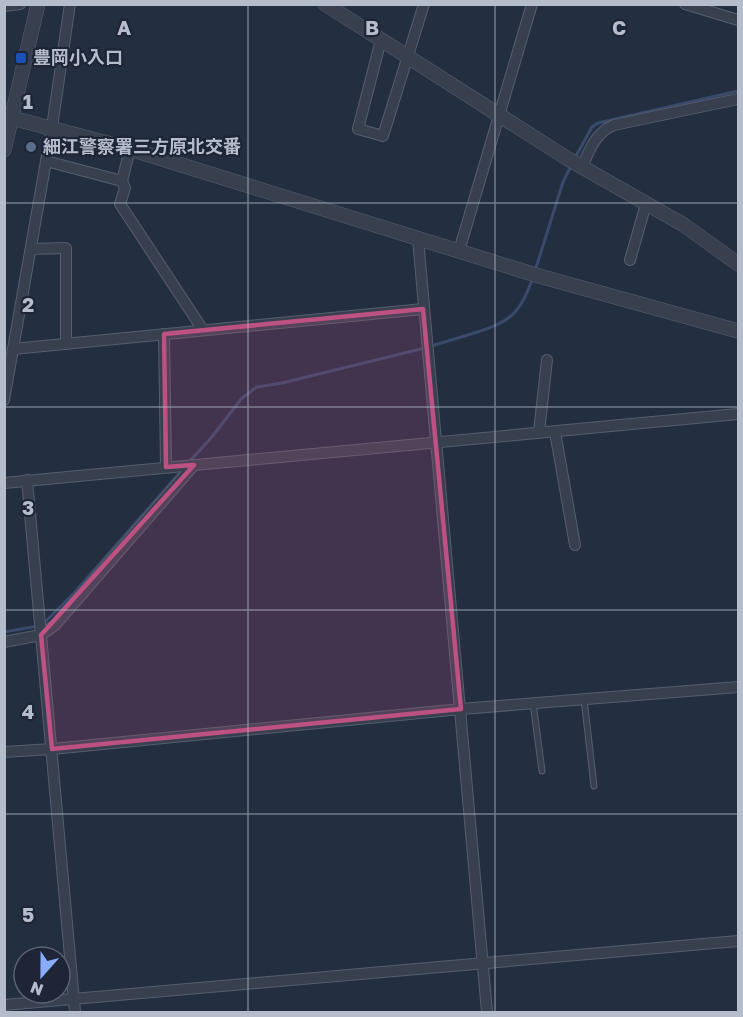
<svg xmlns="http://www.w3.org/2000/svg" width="743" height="1017" font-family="'Golos Text','Noto Sans JP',sans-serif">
<rect width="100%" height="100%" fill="#242e41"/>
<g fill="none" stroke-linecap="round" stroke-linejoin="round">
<g stroke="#394a6a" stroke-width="3">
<polyline points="575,158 592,127 598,123 738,91"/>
<polyline points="535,271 563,182 572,164"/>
<path d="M431,346C445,342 458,338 471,334C509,322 520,316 533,277"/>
<polyline points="188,463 211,438 242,398 257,387 282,383 425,348"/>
<polyline points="44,623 74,593 182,470"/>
<polyline points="4,632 38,626"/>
</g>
<g stroke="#565e6e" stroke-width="7">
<g id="service">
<polyline points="584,699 594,786"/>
<polyline points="533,703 542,771"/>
</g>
</g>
<g stroke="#565e6e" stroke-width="12">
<g id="minor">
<polyline points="685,4 738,20"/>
<polyline points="4,6 20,4"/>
<polyline points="381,40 358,129 383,136 424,4"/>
<polyline points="130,149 122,181 125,188 120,204 203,330"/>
<polyline points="46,161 122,181"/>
<path d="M582,167C590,149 595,133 614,125L738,99"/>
<polyline points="418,239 487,1012"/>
<polyline points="31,249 66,248 66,344"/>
<polyline points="459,251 532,4"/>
<polyline points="630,260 646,204"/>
<polyline points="164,334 166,467"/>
<polyline points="13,349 423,309"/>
<polyline points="4,400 52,127 70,4"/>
<polyline points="539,432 547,360"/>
<polyline points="555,432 575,545"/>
<polyline points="27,480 75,1012"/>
<polyline points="4,483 738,414"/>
<polyline points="4,642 41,635 55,625 194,465"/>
<polyline points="4,752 52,749 461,709 738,687"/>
<polyline points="4,1005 738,941"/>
</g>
</g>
<g stroke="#565e6e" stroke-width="15">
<g id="tertiary">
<polyline points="325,4 568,159 684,225 738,264"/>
<polyline points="12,118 130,149 539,276 738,331"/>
<polyline points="4,150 38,4"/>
</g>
</g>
<use href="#service" stroke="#384050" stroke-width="5"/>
<use href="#minor" stroke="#384050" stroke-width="10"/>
<use href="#tertiary" stroke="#384050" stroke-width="14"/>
</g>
<path fill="#bd5182" fill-opacity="0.2" stroke="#bd5182" stroke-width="4.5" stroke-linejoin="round" d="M423,309L461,709L52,749L41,635L194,465L166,467L164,334Z"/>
<path fill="none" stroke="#b5bccb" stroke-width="1.5" stroke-opacity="0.55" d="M248,4V1012M495,4V1012M4,203H738M4,407H738M4,610H738M4,814H738"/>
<rect fill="#1a4fb4" stroke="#1d2536" stroke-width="2" x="15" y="52" width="12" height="12" rx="3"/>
<circle fill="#5c6f8a" stroke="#1d2536" stroke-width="2" cx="31" cy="147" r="6"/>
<g text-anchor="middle" stroke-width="4.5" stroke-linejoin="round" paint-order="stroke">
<g font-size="18" font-weight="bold" fill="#b5bccb" stroke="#1d2536" text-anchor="start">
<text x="33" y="64">豊岡小入口</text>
<text x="43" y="153">細江警察署三方原北交番</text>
</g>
</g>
<g font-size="20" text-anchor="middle" font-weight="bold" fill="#b5bccb" stroke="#1d2536" stroke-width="4.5" stroke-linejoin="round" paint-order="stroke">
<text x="124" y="35">A</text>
<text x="372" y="35">B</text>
<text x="619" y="35">C</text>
<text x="28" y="109">1</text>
<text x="28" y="312">2</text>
<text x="28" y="515">3</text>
<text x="28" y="719">4</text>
<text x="28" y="922">5</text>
</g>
<rect width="743" height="1017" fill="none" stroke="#b5bccb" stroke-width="12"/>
<g transform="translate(42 975) rotate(201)"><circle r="28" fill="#1d2536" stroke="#5a6172" stroke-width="1.5"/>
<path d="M0-4.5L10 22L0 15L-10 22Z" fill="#89acfc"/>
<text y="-9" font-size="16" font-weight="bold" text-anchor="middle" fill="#b5bccb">N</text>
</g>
</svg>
